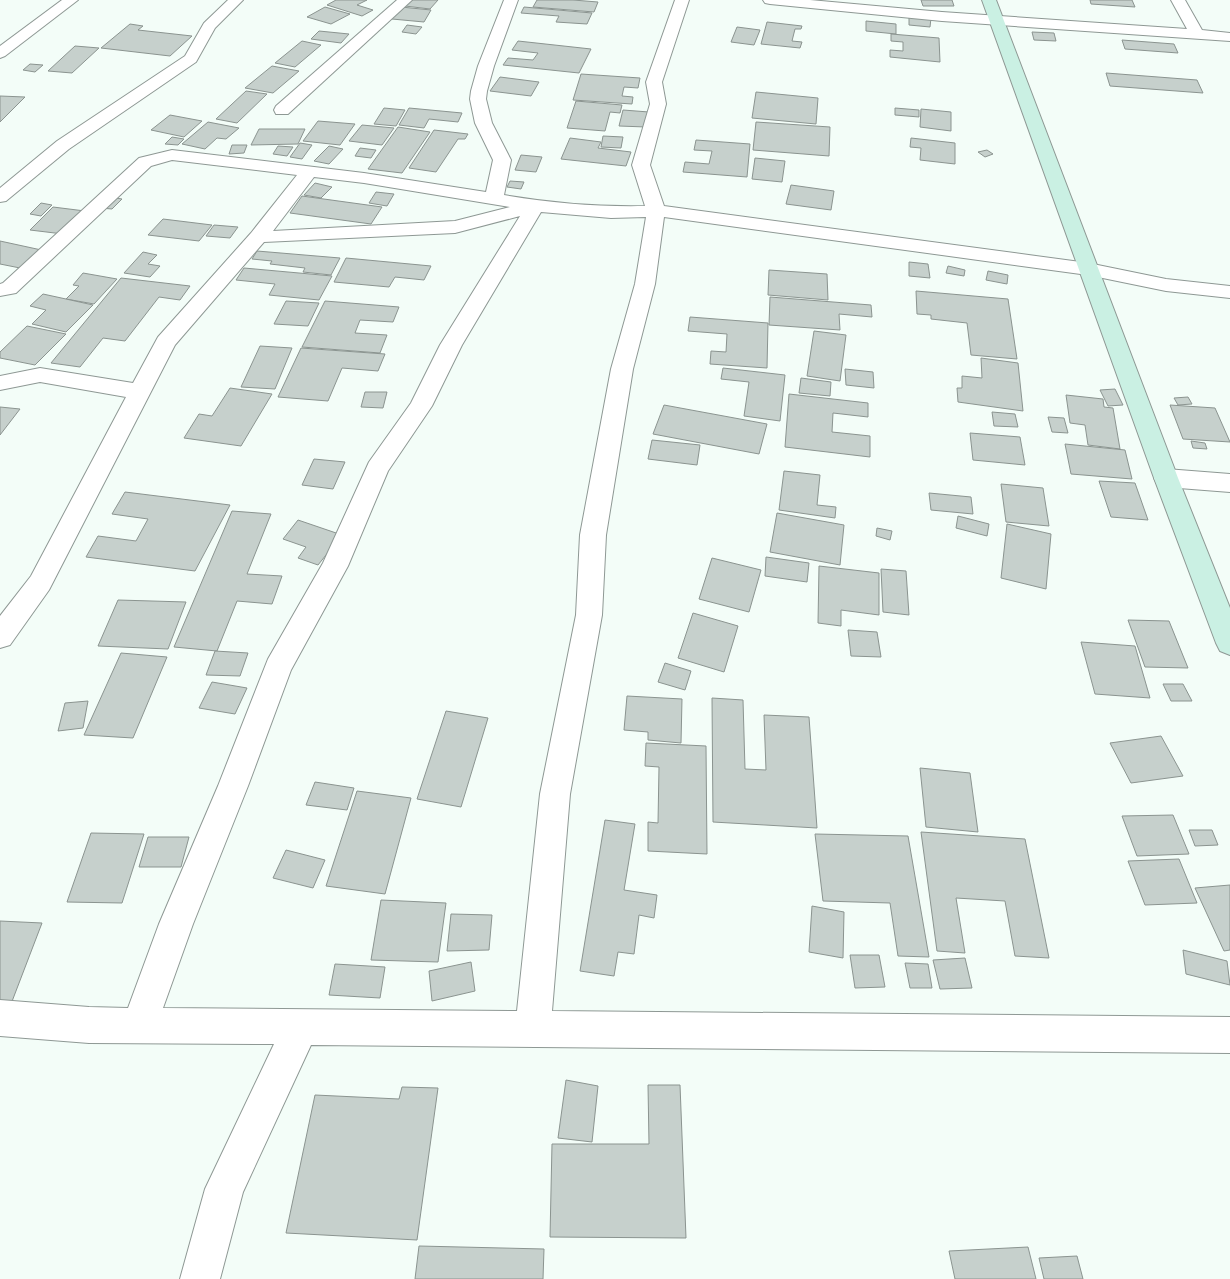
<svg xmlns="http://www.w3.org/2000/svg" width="1230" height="1279" font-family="Overpass,sans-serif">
<rect width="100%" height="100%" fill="#f3fdf8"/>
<g fill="#c6d0cc" stroke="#8b9490">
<polygon points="336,0 367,0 357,5 373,10 362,16 327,5"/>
<polygon points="410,0 438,0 430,9 405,6"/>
<polygon points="537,0 573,0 598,2 594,12 533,7"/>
<polygon points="921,0 952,0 954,6 923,6"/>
<polygon points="1090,0 1132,0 1135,7 1091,4"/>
<polygon points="325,7 350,14 331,24 307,17"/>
<polygon points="401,7 431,10 424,22 392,19"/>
<polygon points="524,7 592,13 587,24 556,22 559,16 521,13"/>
<polygon points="909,16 931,18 930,27 909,25"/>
<polygon points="866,21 896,24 896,34 866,31"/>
<polygon points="767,22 802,26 801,29 795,29 792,41 802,42 800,48 761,44"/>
<polygon points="130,24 143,26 138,30 192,36 170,56 101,48"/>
<polygon points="407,25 422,27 416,34 402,32"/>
<polygon points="737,27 760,30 754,45 731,42"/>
<polygon points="319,31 349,34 341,43 311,39"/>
<polygon points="1032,32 1054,33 1056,41 1034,40"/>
<polygon points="891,34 939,38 940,62 890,57 890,50 903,51 903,42 891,41"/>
<polygon points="1122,40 1174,44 1178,53 1125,49"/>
<polygon points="302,41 321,45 295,67 275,63"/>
<polygon points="518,41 591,49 579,73 503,65 508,58 533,60 538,53 512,50"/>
<polygon points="75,46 99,48 72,73 48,71"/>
<polygon points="30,64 43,65 35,72 23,70"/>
<polygon points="272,66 299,71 273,93 245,88"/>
<polygon points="1106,73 1197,80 1203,93 1110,86"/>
<polygon points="581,74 640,78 638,88 624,87 622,96 633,97 632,104 573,100"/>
<polygon points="500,77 539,82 531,96 490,91"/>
<polygon points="246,91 267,94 237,123 216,119"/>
<polygon points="756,92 818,98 816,124 752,118"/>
<polygon points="0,96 25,97 0,122"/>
<polygon points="576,101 622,105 620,113 610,112 605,131 567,128"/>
<polygon points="384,108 405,110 396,126 374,124"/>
<polygon points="409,108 462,113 458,122 429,119 424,128 399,125"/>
<polygon points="895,108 919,110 919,117 895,115"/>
<polygon points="921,109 951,112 951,131 920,127"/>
<polygon points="623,110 649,112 646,127 619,126"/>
<polygon points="170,115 202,121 184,137 151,130"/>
<polygon points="318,121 355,124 340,145 303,141"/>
<polygon points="208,122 239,128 226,139 217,138 205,149 182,144"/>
<polygon points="756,122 830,127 829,156 753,150"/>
<polygon points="362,125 394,128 382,145 349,141"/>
<polygon points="398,127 430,132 402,173 368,169"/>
<polygon points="259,129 305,129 298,144 251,145"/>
<polygon points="434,130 468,134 465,139 458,139 436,172 409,168"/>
<polygon points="603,136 623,137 621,148 601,147"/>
<polygon points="172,137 184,139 178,145 165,144"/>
<polygon points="570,138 601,142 598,148 631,152 626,166 561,159"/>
<polygon points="911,138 955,143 955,164 920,160 921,148 910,147"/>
<polygon points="696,140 750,144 747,177 683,172 685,162 709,164 712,151 694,150"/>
<polygon points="300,143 312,145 302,159 290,157"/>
<polygon points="232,145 247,145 244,153 229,154"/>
<polygon points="278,146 293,147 287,156 273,154"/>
<polygon points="329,146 343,149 329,164 314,161"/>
<polygon points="360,148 376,150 371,158 355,156"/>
<polygon points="987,150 993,154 985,157 978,152"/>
<polygon points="521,155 542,157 536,172 515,170"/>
<polygon points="755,158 785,161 782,182 752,179"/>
<polygon points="510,181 524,182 521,189 507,187"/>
<polygon points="315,183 332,187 321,198 304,195"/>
<polygon points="791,185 834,191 831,210 786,204"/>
<polygon points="376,192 394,194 387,206 369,203"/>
<polygon points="302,196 382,207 371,224 290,213"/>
<polygon points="110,197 122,199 112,209 100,208"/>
<polygon points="41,203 52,205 41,216 30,214"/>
<polygon points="53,207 85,211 63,234 30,230"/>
<polygon points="163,219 212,225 199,241 148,235"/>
<polygon points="214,225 238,227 230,238 206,236"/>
<polygon points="0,241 46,251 25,269 0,264"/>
<polygon points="257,251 340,258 331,275 303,272 305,268 270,264 272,261 252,259"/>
<polygon points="143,252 157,255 148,264 160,266 150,277 124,273"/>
<polygon points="346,258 431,266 424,280 395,277 389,287 334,282"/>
<polygon points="909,262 928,264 930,278 909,276"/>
<polygon points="948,266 965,270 964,276 946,273"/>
<polygon points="244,268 332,276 319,300 269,295 275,284 236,280"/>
<polygon points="769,270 827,274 828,300 768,295"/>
<polygon points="988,271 1008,275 1007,284 986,280"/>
<polygon points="83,273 117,279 94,304 66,299 79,286 73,285"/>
<polygon points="121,278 190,286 180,300 159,297 125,341 103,338 80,367 51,363"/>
<polygon points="916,291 1008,299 1017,359 971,355 967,323 931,319 931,315 917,314"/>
<polygon points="43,294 66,299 93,305 66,332 32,324 46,310 30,306"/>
<polygon points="770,297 871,305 872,317 839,314 840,330 769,325"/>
<polygon points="286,301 319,303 308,326 274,324"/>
<polygon points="325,301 399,307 393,322 360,320 355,333 387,335 380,353 302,347"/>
<polygon points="690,317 768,323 767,368 710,364 711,351 726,352 727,334 688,331"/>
<polygon points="27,326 66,334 35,365 0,358 0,352"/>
<polygon points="814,331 846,335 840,381 807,376"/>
<polygon points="260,346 292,348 275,389 241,387"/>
<polygon points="301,348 385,354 378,371 342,368 328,401 278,397"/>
<polygon points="981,358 1018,363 1023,411 958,402 957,388 962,388 962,376 982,378"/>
<polygon points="723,368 785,375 780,421 744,416 749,382 721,379"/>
<polygon points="845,369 873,372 874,388 846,385"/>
<polygon points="801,378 831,382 830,396 799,393"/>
<polygon points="230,388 272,394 241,446 184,438 199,414 212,416"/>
<polygon points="1115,389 1123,405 1108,406 1100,390"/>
<polygon points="365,392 387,392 383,408 361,407"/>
<polygon points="789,394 868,403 868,417 833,413 832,432 870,436 870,457 785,447"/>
<polygon points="1066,395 1103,399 1104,407 1113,408 1120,449 1088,445 1085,425 1070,423"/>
<polygon points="1188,397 1192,404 1178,405 1174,398"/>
<polygon points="664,405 767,424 759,454 653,434"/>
<polygon points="1170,405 1215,408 1230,442 1183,439"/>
<polygon points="0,407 20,409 0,435"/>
<polygon points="992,412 1015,414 1018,427 994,426"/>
<polygon points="1048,417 1064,418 1068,433 1052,432"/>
<polygon points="970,433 1020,437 1025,465 973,460"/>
<polygon points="652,440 700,445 697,465 648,459"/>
<polygon points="1191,441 1205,443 1207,449 1193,448"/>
<polygon points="1065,444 1125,450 1132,479 1071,474"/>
<polygon points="314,459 345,462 333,489 302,485"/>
<polygon points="784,471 820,475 817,505 836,507 835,518 779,510"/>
<polygon points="1099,481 1135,483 1148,520 1111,517"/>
<polygon points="1001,484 1043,488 1049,526 1006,522"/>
<polygon points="125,492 230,505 195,571 86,557 98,536 136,541 148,519 112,514"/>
<polygon points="929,493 971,497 973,514 931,510"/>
<polygon points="232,511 271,514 247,574 282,576 272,604 237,601 217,651 174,647"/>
<polygon points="777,513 844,525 840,565 770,552"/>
<polygon points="958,516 989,524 987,536 956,528"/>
<polygon points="298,520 342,535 318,565 298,558 306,547 283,539"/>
<polygon points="1007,524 1051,534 1046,589 1001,578"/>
<polygon points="877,528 892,531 890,540 876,536"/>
<polygon points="766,557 809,563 807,582 765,576"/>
<polygon points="712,558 761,570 749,612 699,599"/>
<polygon points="819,566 879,573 879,615 841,610 841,626 818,623"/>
<polygon points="881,569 906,571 909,615 883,612"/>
<polygon points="118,600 186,602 168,649 98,646"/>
<polygon points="693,613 738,626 724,672 678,658"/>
<polygon points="1128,620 1169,621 1188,668 1145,667"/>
<polygon points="848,630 877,632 881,657 851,656"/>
<polygon points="1081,642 1135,646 1150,698 1095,694"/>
<polygon points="215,651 248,653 240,676 206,675"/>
<polygon points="121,653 167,657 133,738 84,735"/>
<polygon points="665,663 691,671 685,690 658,682"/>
<polygon points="212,682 247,688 235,714 199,708"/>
<polygon points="1163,684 1183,684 1192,701 1171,701"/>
<polygon points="627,696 682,699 681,743 648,740 648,732 624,730"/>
<polygon points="712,698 743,700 745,769 766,770 764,715 809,717 817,828 713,822"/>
<polygon points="88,701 83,728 58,731 65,703"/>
<polygon points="446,711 488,718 461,807 417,799"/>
<polygon points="1161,736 1183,776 1131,783 1110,743"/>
<polygon points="646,743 706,746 707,854 648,851 648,822 658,823 659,767 645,766"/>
<polygon points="920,768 970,773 978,832 926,827"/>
<polygon points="315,782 354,788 347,810 306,805"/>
<polygon points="357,791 411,798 385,894 326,886"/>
<polygon points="1173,815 1189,854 1137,856 1122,816"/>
<polygon points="605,820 635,824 624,890 657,895 654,918 639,915 634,954 618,952 614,976 580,971"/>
<polygon points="1189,830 1212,830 1218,845 1195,846"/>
<polygon points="921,832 1025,839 1049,958 1015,956 1005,901 956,898 965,953 937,951"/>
<polygon points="91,833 144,834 122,903 67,902"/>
<polygon points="815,834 908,836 929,957 898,956 890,903 823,901"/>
<polygon points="148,837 189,837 181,867 139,867"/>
<polygon points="286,850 325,860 313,888 273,878"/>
<polygon points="1179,859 1197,903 1145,905 1128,861"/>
<polygon points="1230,885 1230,950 1224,951 1195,888"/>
<polygon points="381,900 446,903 438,962 371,960"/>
<polygon points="812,906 844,912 843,958 809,952"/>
<polygon points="451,914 492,915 489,950 447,951"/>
<polygon points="0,921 42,923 11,1004 0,1004"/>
<polygon points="1183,950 1227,961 1230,985 1186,974"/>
<polygon points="850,955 879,955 885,987 855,988"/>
<polygon points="965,958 972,988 940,989 933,960"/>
<polygon points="471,962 475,991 432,1001 429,971"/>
<polygon points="905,963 928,964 932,988 910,988"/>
<polygon points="335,964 385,967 380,998 329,995"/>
<polygon points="566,1080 598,1086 592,1142 558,1138"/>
<polygon points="648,1085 680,1085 686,1238 550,1237 552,1144 649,1144"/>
<polygon points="402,1087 438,1088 417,1240 286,1233 315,1095 399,1099"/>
<polygon points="419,1246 544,1249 543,1279 415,1279"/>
<polygon points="1028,1247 1036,1279 955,1279 949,1251"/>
<polygon points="1077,1256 1083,1279 1044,1279 1039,1258"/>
</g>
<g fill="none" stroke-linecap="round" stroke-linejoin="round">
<g stroke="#8e9894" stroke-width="2">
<g id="street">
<polygon points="62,0 78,0 5,56 0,58 0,46"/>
<polygon points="228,0 243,0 215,28 196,62 69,149 6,201 0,202 0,188 57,141 185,56 204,23"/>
<polygon points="397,0 412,0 288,114 276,114 274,110 276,106"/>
<path d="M504,0H518L494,66L487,91L486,99L492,123L511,160L504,195C551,203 598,207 645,206L632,165L650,104L646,82L675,0H689L662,82L666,104L650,165L664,206L1088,263L1166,279L1230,286V298L1166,291L1088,275L664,217L655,284L633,369L606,535L602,615L570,794L552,1011L1230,1017V1053L311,1045L243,1192L220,1279H180L205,1189L274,1044L89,1043L0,1036V1000L89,1007L128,1008L159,924L218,786L268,659L323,563L369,462L411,403L440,345L520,216L455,233L264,242L175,345L49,590L10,645L0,648V616L31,576L126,397L40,382L0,390V376L40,368L133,383L158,337L251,233L297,175L172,160L151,166L16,293L0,296V284L3,283L139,158L172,150L364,173L486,192L493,160L475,123L470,99L471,91L478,66ZM314,177L364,183L510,207L455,221L273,231ZM541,212L611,218L646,217L635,284L611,369L580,535L576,615L540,794L517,1011L163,1008L193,924L248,786L291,670L348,566L388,471L432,406L462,345Z"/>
<polygon points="763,0 810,0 942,12 1187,29 1171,0 1185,0 1202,30 1230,33 1230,41 942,21 770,4 765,3"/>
<polygon points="1166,469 1230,474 1230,492 1166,487 1157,484 1154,478 1157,472"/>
</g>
</g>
<g stroke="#8e9894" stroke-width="2">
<polygon id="secondary" points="982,0 996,0 1178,478 1230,608 1230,655 1220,651 1216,643 1154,478"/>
</g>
<use href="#street" fill="#fff" fill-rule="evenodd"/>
<use href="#secondary" fill="#caf0e3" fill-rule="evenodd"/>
</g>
</svg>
